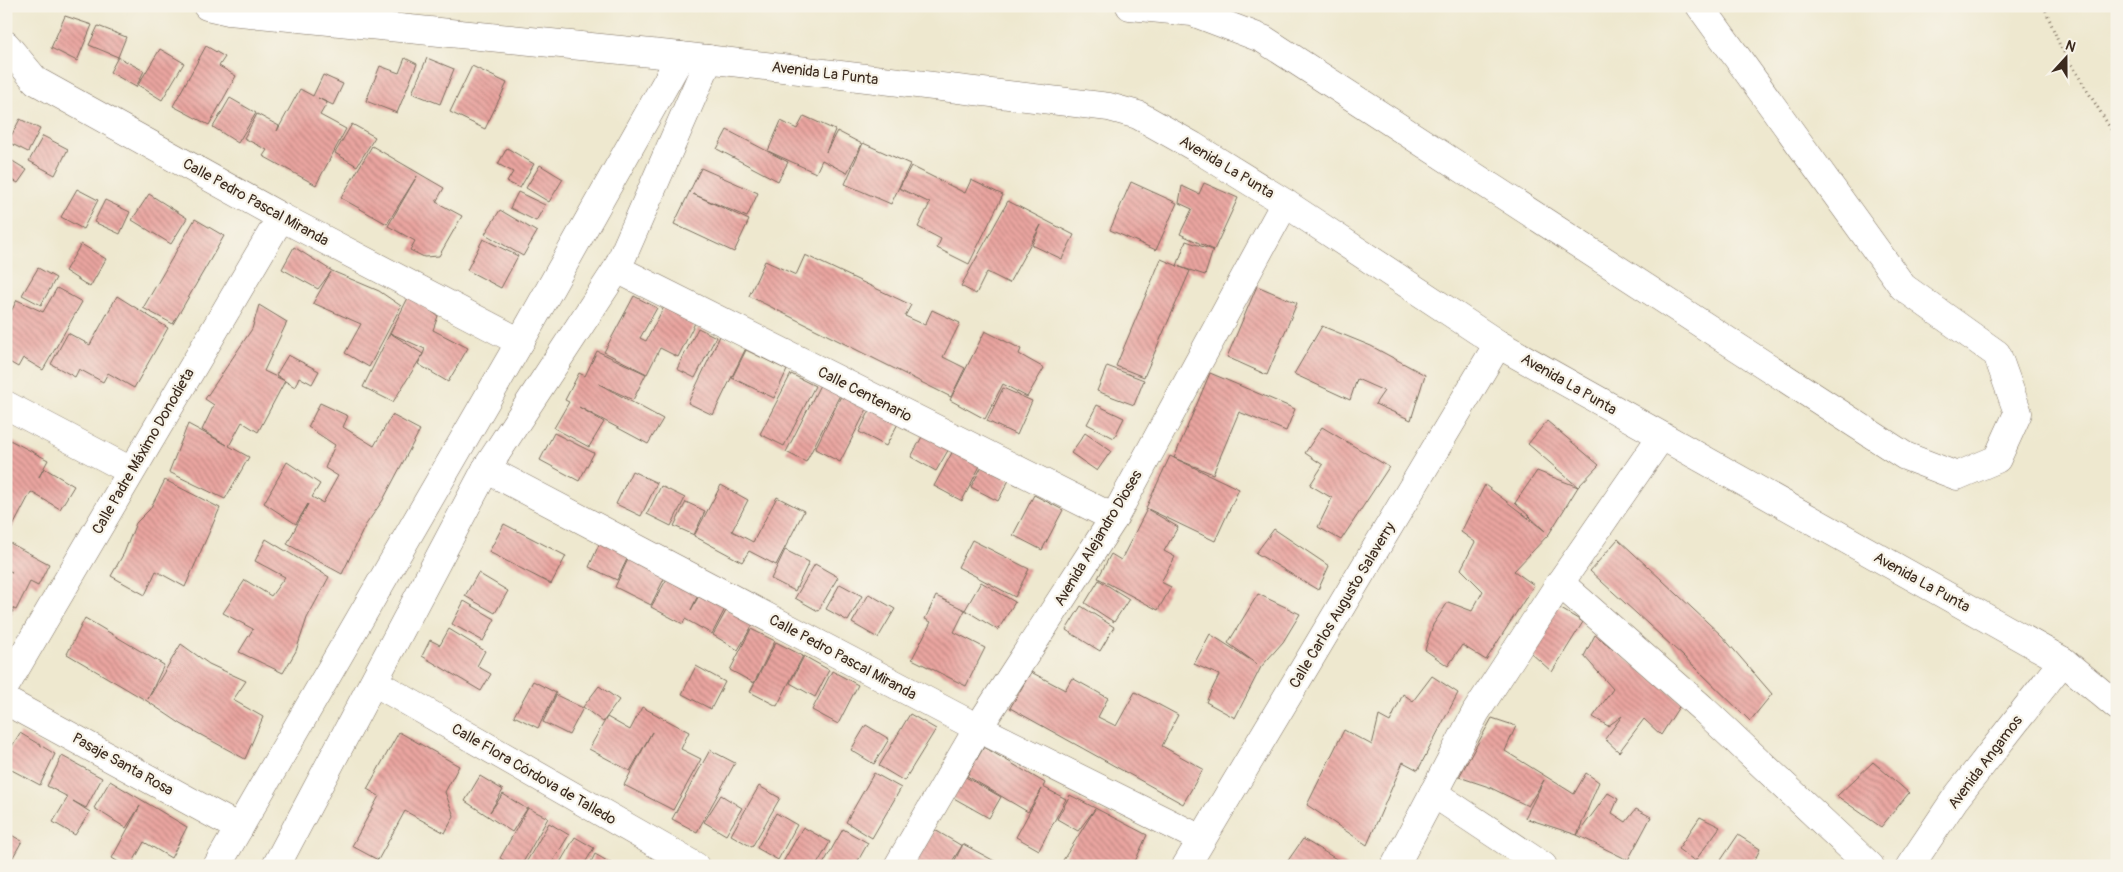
<svg xmlns="http://www.w3.org/2000/svg" width="2123" height="872" font-family="Pangolin,sans-serif">
<defs>
<pattern id="building-back-hatch" width="6" height="6" patternUnits="userSpaceOnUse" patternTransform="scale(1.25)"><rect width="6" height="6" fill="#eaa5a0"/><path d="M-1 5l2 2M0 0l6 6M5-1l2 2" fill="none" stroke="#bf8782"/></pattern>
</defs>
<rect width="100%" height="100%" fill="#f7f3e8"/>
<filter id="ink" filterUnits="userSpaceOnUse"><feTurbulence type="fractalNoise" baseFrequency=".02" numOctaves="2"/><feDisplacementMap in="SourceGraphic" scale="10" xChannelSelector="R" yChannelSelector="G"/><feConvolveMatrix kernelMatrix="1 2 1 2 8 2 1 2 1" color-interpolation-filters="sRGB"/></filter>
<filter id="wash" filterUnits="userSpaceOnUse"><feTurbulence type="fractalNoise" baseFrequency=".0096" numOctaves="4" result="noise"/><feDisplacementMap in="SourceGraphic" scale="20" xChannelSelector="R" yChannelSelector="G"/><feGaussianBlur stdDeviation="1.12" result="paint"/><feColorMatrix in="noise" values="0 0 0 0 0 0 0 0 0 0 0 0 0 0 0 0 0 1.4 0 .05"/><feComposite in="paint" operator="in"/></filter>
<g filter="url(#wash)">
<rect width="100%" height="100%" fill="#eee8cf"/>
<g id="blocks">
<g fill="url(#building-back-hatch)">
<polygon points="65,16 92,25 77,61 51,48"/>
<polygon points="98,26 126,37 118,57 89,45"/>
<polygon points="206,46 225,57 219,66 236,76 209,125 173,106"/>
<polygon points="160,49 184,63 162,100 138,85"/>
<polygon points="118,57 144,71 136,87 110,72"/>
<polygon points="405,58 417,64 397,113 366,101 380,66 399,73"/>
<polygon points="427,58 454,69 440,104 412,93"/>
<polygon points="472,66 507,83 485,129 450,112"/>
<polygon points="323,75 343,84 333,105 318,98 327,103 320,115 346,129 316,185 263,156 267,150 244,138 257,114 279,126 277,131 300,89 313,96"/>
<polygon points="230,98 256,113 238,143 213,127"/>
<polygon points="804,116 835,130 826,152 837,131 862,144 847,173 822,160 816,173 768,151 781,121 797,129"/>
<polygon points="20,119 40,129 28,152 8,142"/>
<polygon points="352,124 375,137 357,166 335,153"/>
<polygon points="727,130 788,162 778,181 717,149"/>
<polygon points="43,136 68,149 55,175 29,161"/>
<polygon points="863,143 910,164 891,204 845,184"/>
<polygon points="372,146 444,188 436,202 462,216 439,256 424,257 410,250 415,241 388,226 417,176 387,224 341,198"/>
<polygon points="507,148 534,164 520,188 507,182 513,172 498,164"/>
<polygon points="6,157 27,170 18,183 9,178 6,181"/>
<polygon points="540,165 563,179 549,202 526,188"/>
<polygon points="911,166 965,193 971,180 1003,195 969,264 937,248 941,239 918,227 930,203 899,188"/>
<polygon points="701,168 758,193 747,217 693,194 749,220 734,252 674,224"/>
<polygon points="1131,182 1177,203 1156,250 1110,230"/>
<polygon points="1204,183 1238,198 1214,250 1180,234 1192,209 1179,203 1182,186 1199,194"/>
<polygon points="77,189 98,200 83,229 61,217"/>
<polygon points="518,192 545,205 536,221 510,208"/>
<polygon points="149,194 187,218 171,244 132,220"/>
<polygon points="105,200 130,212 120,234 94,222"/>
<polygon points="1008,201 1074,235 1062,259 1032,245 1041,225 1009,283 987,272 976,294 961,286"/>
<polygon points="500,210 537,232 523,256 485,234"/>
<polygon points="195,219 224,236 173,324 143,308"/>
<polygon points="483,239 518,256 501,288 467,270"/>
<polygon points="1186,241 1213,250 1205,275 1177,266"/>
<polygon points="81,244 106,259 90,287 65,271"/>
<polygon points="294,247 332,271 379,291 401,306 369,367 345,353 361,324 313,303 331,272 318,289 282,269"/>
<polygon points="805,255 911,305 905,316 925,325 932,310 960,323 943,357 965,368 951,397 749,296 765,261 796,275"/>
<polygon points="1161,259 1190,271 1144,377 1116,366"/>
<polygon points="38,268 56,278 41,305 22,295"/>
<polygon points="1257,286 1297,303 1267,375 1227,357"/>
<polygon points="57,288 82,302 43,370 23,358 18,367 6,360 6,321 17,300 43,312"/>
<polygon points="117,296 168,328 134,388 108,373 103,382 79,369 75,377 51,364 68,333 90,345"/>
<polygon points="409,296 438,316 433,330 468,348 448,382 418,364 423,354 425,349 390,333 423,354 393,402 363,387 390,333"/>
<polygon points="634,296 657,308 640,338 646,341 665,305 696,321 678,357 660,348 647,374 604,352"/>
<polygon points="259,305 287,322 264,371 285,381 276,375 288,355 319,371 312,384 299,377 295,387 285,381 258,432 242,422 229,446 249,457 225,499 169,472 188,424 227,445 202,430 214,405 205,399 252,329"/>
<polygon points="1322,326 1371,346 1425,375 1411,420 1375,404 1384,391 1357,379 1350,400 1294,374"/>
<polygon points="698,328 716,337 695,378 677,369"/>
<polygon points="985,331 1021,349 1019,354 1044,368 1027,397 1003,384 985,419 950,400"/>
<polygon points="720,336 746,348 713,415 688,403"/>
<polygon points="746,350 787,370 774,398 732,378"/>
<polygon points="597,351 646,374 633,400 599,384 663,419 648,444 579,407 604,422 589,447 554,428 569,402 565,400 579,373 585,376"/>
<polygon points="1107,366 1144,380 1134,405 1097,391"/>
<polygon points="1210,373 1295,409 1286,431 1239,412 1213,474 1174,458"/>
<polygon points="791,374 815,386 784,446 760,434"/>
<polygon points="824,377 844,387 806,462 786,452"/>
<polygon points="1003,388 1032,401 1017,435 987,421"/>
<polygon points="843,392 869,405 840,462 815,449"/>
<polygon points="320,403 348,416 343,427 374,446 392,415 420,430 383,500 365,526 342,574 287,544 308,504 296,524 264,503 287,462 320,484 312,497 323,503 338,476 325,468 335,445 308,427"/>
<polygon points="1097,405 1124,418 1114,438 1087,424"/>
<polygon points="872,406 900,420 886,446 859,432"/>
<polygon points="1547,421 1599,465 1578,487 1549,534 1514,571 1534,585 1486,660 1462,645 1448,666 1425,650 1433,625 1448,602 1472,611 1483,591 1461,569 1475,542 1461,532 1485,485 1545,531 1515,503 1537,471 1578,487 1528,444"/>
<polygon points="1322,427 1389,467 1341,540 1318,527 1332,498 1310,485 1323,465 1305,453"/>
<polygon points="554,433 594,453 579,481 540,460"/>
<polygon points="924,433 950,447 936,471 911,457"/>
<polygon points="1085,433 1111,451 1097,471 1071,453"/>
<polygon points="6,438 48,460 39,477 44,468 74,486 60,509 31,492 11,530 6,527"/>
<polygon points="954,449 981,464 962,501 934,486"/>
<polygon points="1170,456 1239,489 1215,541 1146,508"/>
<polygon points="982,466 1009,480 998,501 971,487"/>
<polygon points="632,471 657,483 641,516 616,504"/>
<polygon points="165,480 220,508 185,587 156,571 145,595 111,576 124,553 136,523 150,509"/>
<polygon points="721,485 748,500 732,531 753,542 777,497 804,511 776,565 749,551 742,562 694,536"/>
<polygon points="661,486 685,498 671,526 647,514"/>
<polygon points="1034,495 1063,510 1042,550 1013,535"/>
<polygon points="686,502 705,511 694,535 674,526"/>
<polygon points="1147,509 1178,527 1164,551 1175,557 1161,582 1171,587 1158,610 1098,578 1111,554 1121,560"/>
<polygon points="504,524 566,556 551,584 489,552"/>
<polygon points="1274,529 1329,566 1318,590 1256,553"/>
<polygon points="266,539 329,577 307,618 296,651 283,673 239,652 253,629 223,613 245,580 271,596 285,577 255,561"/>
<polygon points="1618,539 1722,636 1772,694 1750,721 1695,667 1590,571"/>
<polygon points="601,540 630,553 617,580 589,567"/>
<polygon points="972,540 1029,569 1015,597 958,567"/>
<polygon points="10,543 49,564 38,586 30,582 16,610 6,605 6,570 12,572 6,569 6,549"/>
<polygon points="785,550 809,562 795,591 771,579"/>
<polygon points="629,557 666,575 651,605 615,587"/>
<polygon points="815,564 838,577 818,611 795,598"/>
<polygon points="478,573 508,591 495,613 465,596"/>
<polygon points="669,575 700,591 691,610 701,592 727,605 712,634 685,619 683,624 651,607"/>
<polygon points="1099,580 1129,599 1114,622 1085,603"/>
<polygon points="981,582 1015,602 998,630 965,610"/>
<polygon points="840,584 862,596 848,621 826,609"/>
<polygon points="869,594 895,609 878,638 852,623"/>
<polygon points="1258,594 1300,614 1283,642 1261,667 1235,718 1206,702 1219,675 1194,664 1210,634 1257,664 1228,643"/>
<polygon points="936,596 965,610 954,632 985,648 966,686 912,659 931,622 925,619"/>
<polygon points="464,601 495,619 483,641 452,624"/>
<polygon points="1081,606 1114,627 1100,651 1066,630"/>
<polygon points="1556,606 1583,622 1552,672 1530,652"/>
<polygon points="6,607 13,611 6,622"/>
<polygon points="727,609 753,624 738,650 713,635"/>
<polygon points="85,618 164,665 148,699 181,644 209,664 246,681 233,700 263,717 245,759 181,724 147,701 67,654"/>
<polygon points="449,629 485,651 477,666 491,674 481,691 422,656 430,640 440,645"/>
<polygon points="751,629 775,641 754,683 730,670"/>
<polygon points="1595,635 1682,702 1661,735 1644,719 1619,752 1605,739 1622,716 1608,726 1593,717 1613,689 1584,656"/>
<polygon points="776,642 803,656 777,706 750,692"/>
<polygon points="804,656 829,670 815,697 790,683"/>
<polygon points="696,666 725,682 711,709 682,694"/>
<polygon points="832,671 858,685 838,724 812,710"/>
<polygon points="1031,672 1065,690 1072,678 1108,698 1098,717 1116,726 1135,692 1178,715 1162,746 1203,769 1183,804 1010,708"/>
<polygon points="1432,676 1458,693 1418,770 1403,762 1367,845 1307,805 1344,730 1372,745 1379,716 1390,722 1403,694 1413,701"/>
<polygon points="533,681 556,693 538,728 514,716"/>
<polygon points="599,686 619,700 603,722 583,707"/>
<polygon points="556,695 583,708 569,735 543,722"/>
<polygon points="642,707 689,732 681,749 701,759 673,810 624,785 652,732 630,771 589,749 607,717 630,730"/>
<polygon points="910,714 936,729 904,781 879,766"/>
<polygon points="1492,718 1516,726 1505,751 1574,794 1586,773 1599,782 1577,835 1525,818 1544,780 1528,806 1489,787 1459,777"/>
<polygon points="866,725 889,739 874,764 851,750"/>
<polygon points="399,732 459,766 445,792 454,816 445,833 405,811 378,860 352,846 379,796 367,789"/>
<polygon points="20,733 55,754 40,785 6,767 6,756"/>
<polygon points="984,747 1045,783 1043,787 1066,799 1039,850 1016,837 1042,789 1028,812 967,776"/>
<polygon points="710,750 735,763 697,832 672,819"/>
<polygon points="62,756 102,778 86,808 73,801 90,812 75,835 53,822 68,797 47,786"/>
<polygon points="1873,762 1909,793 1881,827 1837,796"/>
<polygon points="874,773 901,788 872,838 846,822"/>
<polygon points="480,776 503,790 490,812 503,794 527,809 512,832 465,801"/>
<polygon points="964,776 1001,797 989,818 952,797"/>
<polygon points="110,781 187,827 171,858 144,842 131,866 125,866 112,858 140,806 126,828 94,808"/>
<polygon points="759,786 780,798 752,847 731,835"/>
<polygon points="1608,793 1618,799 1612,813 1626,822 1636,809 1651,817 1628,860 1577,835"/>
<polygon points="721,795 742,808 726,835 704,822"/>
<polygon points="1070,795 1147,835 1133,866 1060,865 1095,809 1078,831 1057,819"/>
<polygon points="528,808 548,818 521,866 514,866 500,858"/>
<polygon points="776,813 797,825 778,860 757,848"/>
<polygon points="1700,817 1720,827 1695,861 1678,849"/>
<polygon points="549,823 569,835 550,866 524,866"/>
<polygon points="803,827 830,842 816,866 790,866 783,862"/>
<polygon points="843,829 868,843 855,866 822,866"/>
<polygon points="935,830 962,846 949,866 912,866"/>
<polygon points="6,832 22,841 8,866 6,866"/>
<polygon points="1738,835 1760,849 1752,866 1717,866"/>
<polygon points="575,837 594,848 583,866 558,866"/>
<polygon points="1303,839 1348,866 1295,866 1287,862"/>
<polygon points="963,844 998,863 997,866 952,866"/>
<polygon points="595,854 616,866 589,866"/>
</g>
</g>
</g>
<g filter="url(#ink)">
<use href="#blocks" fill-opacity="0" stroke="#7a6c5c" stroke-width="1"/>
<g fill="none" stroke-linecap="round" stroke-linejoin="round">
<g stroke="#7a6c5c" stroke-width="29">
<g id="minor">
<polyline points="207,6 229,11 681,56 1109,107 1138,115 1193,146 1285,203 1498,344 2063,661 2117,706"/>
<polyline points="1130,6 1192,12 1263,39 1905,456 1957,476 1997,459 2018,413 1997,354 1903,287 1700,6"/>
<polyline points="6,45 36,81 281,217 520,342"/>
<polyline points="617,269 1114,518"/>
<polyline points="6,405 131,471"/>
<polyline points="486,469 978,728 1201,839"/>
<polyline points="1560,583 1702,708 1870,866"/>
<polyline points="374,682 695,866"/>
<polyline points="6,685 281,217"/>
<polyline points="6,701 239,828"/>
<polyline points="1433,793 1543,866"/>
<polyline points="217,866 520,342 681,56"/>
<polyline points="276,866 486,469 617,269 709,59"/>
<polyline points="898,866 978,728 1114,518 1285,203"/>
<polyline points="1186,866 1498,344"/>
<polyline points="1395,866 1476,712 1560,583 1661,437"/>
<polyline points="1910,866 1955,799 2063,661"/>
</g>
</g>
<polyline stroke="#7a6c5c" stroke-width="3" stroke-dasharray="1 4" stroke-linecap="butt" points="2044,6 2060,46 2117,139"/>
<use href="#minor" stroke="#fff" stroke-width="28"/>
</g>
</g>
<g text-anchor="middle" stroke-width="4.5" stroke-linejoin="round" paint-order="stroke">
<g font-size="15" fill="#3b2a1e" stroke="#f7f3e8">
<text transform="translate(825 73) rotate(7)" y="5">Avenida La Punta</text>
<text transform="translate(1227 167) rotate(31)" y="5">Avenida La Punta</text>
<text transform="translate(256 202) rotate(29)" y="5">Calle Pedro Pascal Miranda</text>
<text transform="translate(1569 384) rotate(30)" y="5">Avenida La Punta</text>
<text transform="translate(865 394) rotate(27)" y="5">Calle Centenario</text>
<text transform="translate(143 451) rotate(-60)" y="5">Calle Padre Máximo Donodieta</text>
<text transform="translate(1098 538) rotate(-59)" y="5">Avenida Alejandro Dioses</text>
<text transform="translate(1922 582) rotate(29)" y="5">Avenida La Punta</text>
<text transform="translate(1342 605) rotate(-59)" y="5">Calle Carlos Augusto Salaverry</text>
<text transform="translate(843 657) rotate(28)" y="5">Calle Pedro Pascal Miranda</text>
<text transform="translate(1985 762) rotate(-53)" y="5">Avenida Angamos</text>
<text transform="translate(123 764) rotate(29)" y="5">Pasaje Santa Rosa</text>
<text transform="translate(534 774) rotate(30)" y="5">Calle Flora Córdova de Talledo</text>
</g>
</g>
<rect width="2123" height="872" fill="none" stroke="#f7f3e8" stroke-width="25"/>
<g transform="translate(2066 58) rotate(21)" stroke="#f7f3e8" stroke-width="4" paint-order="stroke">
<path d="M0-4L9 19L0 12L-9 19Z" fill="#3b2a1e"/>
<text y="-8" font-size="14" font-weight="bold" text-anchor="middle" fill="#3b2a1e">N</text>
</g>
</svg>
